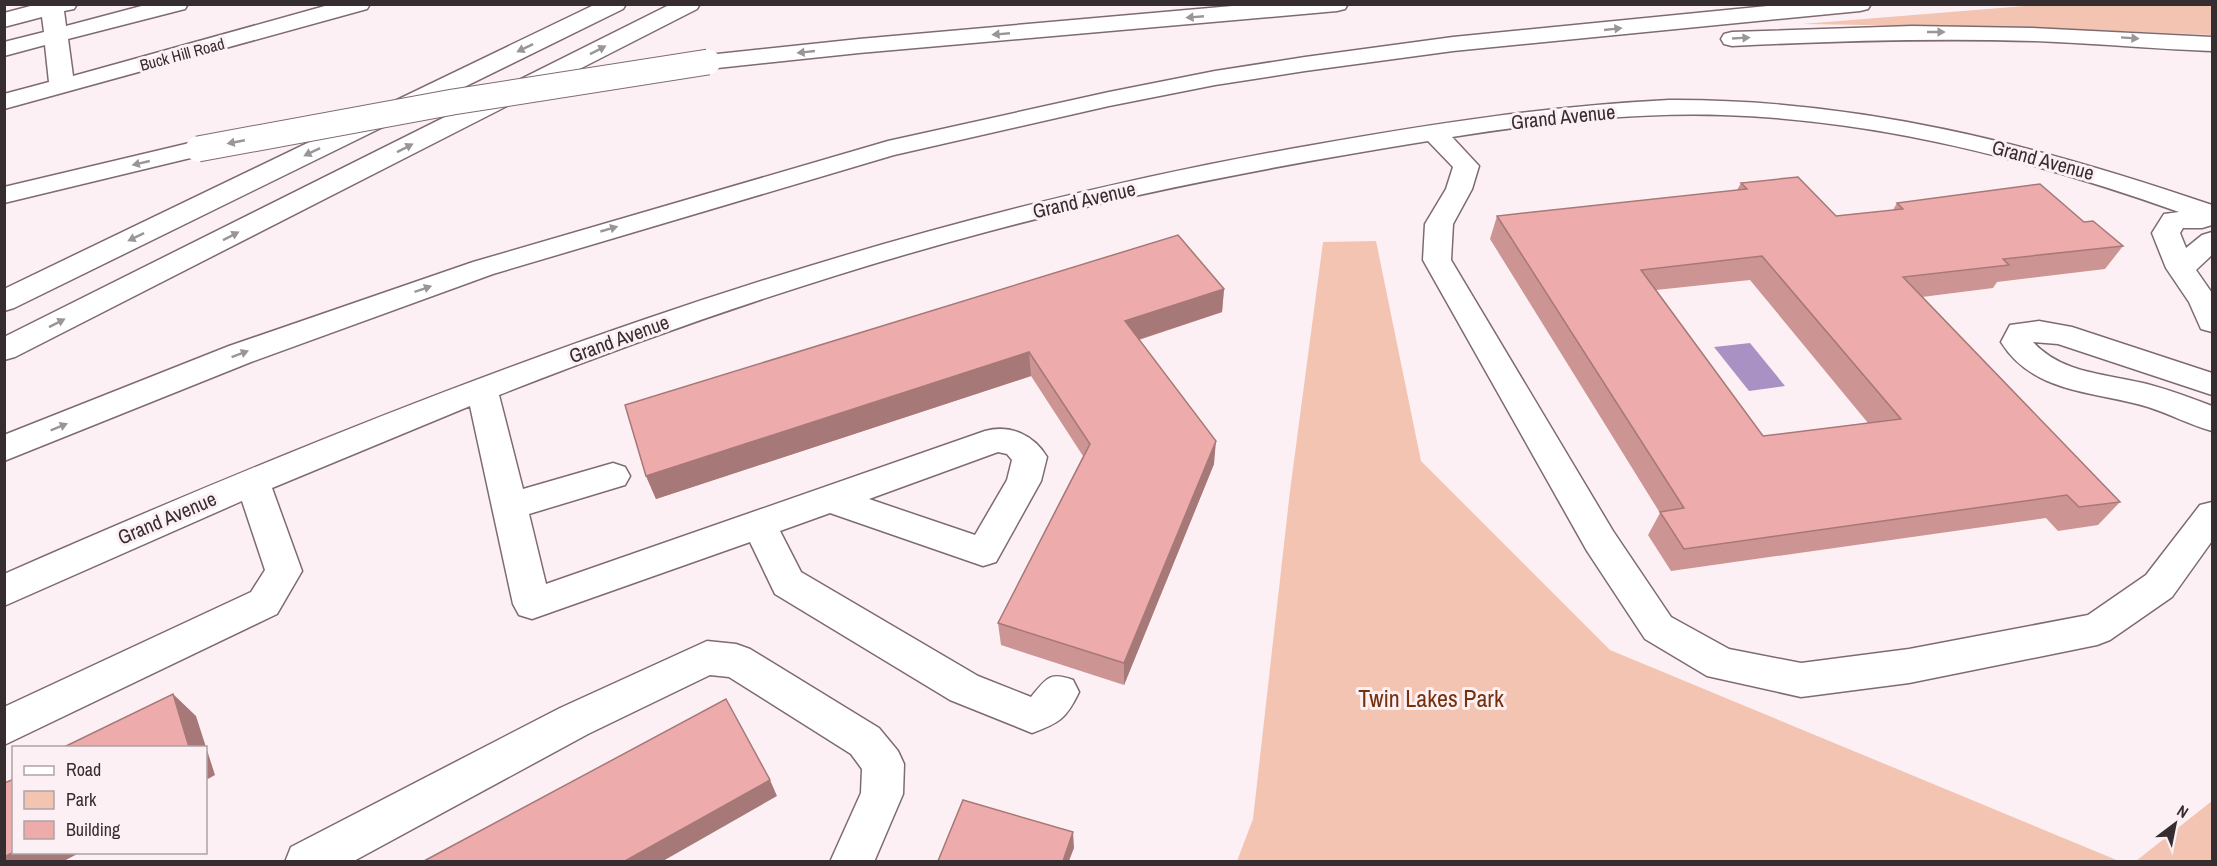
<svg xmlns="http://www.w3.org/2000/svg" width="2217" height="866" font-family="'Archivo Narrow',sans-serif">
<rect width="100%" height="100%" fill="#fdf0f4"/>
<g fill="#f3c4b1">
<polygon points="2037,5 2212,5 2212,35 2043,28 1802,24"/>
<polygon points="1376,241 1421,461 1610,650 2119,861 1237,861 1253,819 1290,491 1323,242"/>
<polygon points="2212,801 2212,861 2136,861"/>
</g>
<polygon fill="#aa91c3" points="1750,343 1785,386 1749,391 1714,347"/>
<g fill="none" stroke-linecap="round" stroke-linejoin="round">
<g stroke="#7e6b71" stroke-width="3">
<g id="minor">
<polygon points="38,4 77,4 74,9 64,11 66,26 149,4 188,4 185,9 68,39 73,76 332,4 370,4 367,9 4,109 4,94 49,82 45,45 4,56 4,42 44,32 42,17 4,27 4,13"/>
<path d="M1669,100C1858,99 2034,144 2212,205V225L2202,228H2183L2180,233L2186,248L2202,235L2212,232V255L2196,270L2212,293V332L2201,329L2189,302L2166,268L2152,233L2164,214L2179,212C2032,160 1880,120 1723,115C1633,112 1541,123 1452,137L1479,166L1472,189L1453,224L1451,260L1613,531L1671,617L1729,649L1801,663L1909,649L2088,615L2146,575L2200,505L2212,502V541L2172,597L2110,640L2097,645L1909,683L1801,697L1707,676L1645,639L1587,551L1423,260L1425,224L1446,189L1453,167L1428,141C1279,165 1131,193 986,232C821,276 659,332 499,395L523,489L613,463L625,467L630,476L625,485L529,514L546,584L985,431C1010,424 1034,435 1047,457L1041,481L996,562L983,566L830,513L780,531L801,572L978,676L1031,697C1046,679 1049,671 1073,680L1079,692C1066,719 1059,723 1032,733L950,700L775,594L750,542L532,619L519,615L513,604L470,406L272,488L302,571L277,614L4,745V707L251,592L265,570L242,501L4,606V574C430,387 853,224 1313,145C1431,124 1549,106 1669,100ZM998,452L1007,454L1012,460L1007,480L975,535L869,499Z"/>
<path d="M2039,321L2072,327L2212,373V395L2058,344L2033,342C2062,374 2108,374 2147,384C2170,390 2191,398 2212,406V431C2190,425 2170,414 2148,407C2095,391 2033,394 2001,342L2010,325Z"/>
<polygon points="707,641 736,644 750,649 879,728 898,751 904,764 903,794 874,862 830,862 861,793 862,769 851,754 729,677 710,675 588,734 352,862 285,862 291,847 560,708"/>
</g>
</g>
<g stroke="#7e6b71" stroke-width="3">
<g id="highway">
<polygon points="596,4 626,4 623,9 14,308 4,311 4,289"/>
<polygon points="671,4 700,4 697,9 15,357 4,360 4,337"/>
<polygon points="1255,4 1348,4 1345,9 1337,11 859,53 708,69 700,67 696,62 700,57 708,55 859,39"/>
<polygon points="1787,4 1871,4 1868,9 1860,11 1453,51 1305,71 1215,85 1109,106 894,155 493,274 251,362 4,461 4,435 229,346 473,262 888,141 1109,92 1215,71 1305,57 1453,37"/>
<path d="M1912,26L2032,28L2212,37V51C2153,49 2094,43 2034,41C1933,38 1833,41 1732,46L1724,44L1721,39L1724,34L1732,32Z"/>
<polygon points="198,141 207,144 211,149 207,154 4,203 4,187"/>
</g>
</g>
<use href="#minor" fill="#fff" fill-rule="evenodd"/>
<use href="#highway" fill="#fff" fill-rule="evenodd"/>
<g stroke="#7e6b71" stroke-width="27" stroke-linecap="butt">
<polyline id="highway-bridge" points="198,149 453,102 708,62"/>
</g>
<use href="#highway-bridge" stroke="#fff" stroke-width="25"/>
</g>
<g fill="#cc9493" fill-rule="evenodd">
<path d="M1741,183L1836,216L1893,210L1897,203L2084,222L2123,246L2105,269L1997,282L1993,288L1922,297L2120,502L2098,525L2058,531L2046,518L1671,571L1648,535L1660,513L1490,239L1497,216L1737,190ZM1750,280L1868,423L1763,436L1656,290Z"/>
<polygon points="1224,289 1222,312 1139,340 1214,464 1124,685 1001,645 998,623 1083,456 1031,376 656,499 646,476"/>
</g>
<g fill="#a67878">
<polygon points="1224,289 1222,312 1125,344 1125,321"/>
<polygon points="1029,352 1031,376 656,499 646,476"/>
<polygon points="1216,441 1214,464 1124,685 1124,663"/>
<polygon points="173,694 196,716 215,775 206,780 206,747 189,747"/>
<polygon points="770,780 777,796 663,861 625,861"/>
<polygon points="1073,832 1074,848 1069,861 1063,861"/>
<polygon points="14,852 81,852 64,861 4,861 4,857"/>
</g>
<g fill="#edacab" stroke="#a67878" stroke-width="1.5" fill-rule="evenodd">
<path d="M1798,177L1836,216L1903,209L1897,203L2040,184L2084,222L2093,221L2123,246L2003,259L2009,265L1903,277L2120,502L2079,507L2067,495L1684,549L1660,512L1684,508L1497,216L1747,189L1741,183ZM1762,256L1901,419L1763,436L1641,270Z"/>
<polygon points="1178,235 1224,289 1125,321 1216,441 1124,663 998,623 1090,444 1029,352 646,476 625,405"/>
<polygon points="173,694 189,747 66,747 66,746"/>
<polygon points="726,699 770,780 625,861 424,861"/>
<polygon points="14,779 14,852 4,857 4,783"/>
<polygon points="963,800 1073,832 1063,861 938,861"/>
</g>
<defs><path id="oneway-solid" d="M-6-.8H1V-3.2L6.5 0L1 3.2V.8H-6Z" transform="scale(1.5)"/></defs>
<g fill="#9a9698">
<use href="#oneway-solid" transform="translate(1195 17) rotate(175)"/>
<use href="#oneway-solid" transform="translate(1613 29) rotate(-6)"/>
<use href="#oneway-solid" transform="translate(1936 32)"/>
<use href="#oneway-solid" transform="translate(1001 34) rotate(175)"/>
<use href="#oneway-solid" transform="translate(1741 38) rotate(-3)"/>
<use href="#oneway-solid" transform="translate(2130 38) rotate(4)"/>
<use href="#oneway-solid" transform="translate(525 48) rotate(154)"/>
<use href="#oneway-solid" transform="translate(598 50) rotate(-27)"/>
<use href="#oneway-solid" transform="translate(806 52) rotate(174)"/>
<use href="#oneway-solid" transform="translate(236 142) rotate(169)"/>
<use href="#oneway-solid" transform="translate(405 148) rotate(-27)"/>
<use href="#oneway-solid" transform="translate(312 152) rotate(154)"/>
<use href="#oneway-solid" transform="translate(141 163) rotate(167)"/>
<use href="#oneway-solid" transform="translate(609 229) rotate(-16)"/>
<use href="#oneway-solid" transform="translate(231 236) rotate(-27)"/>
<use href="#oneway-solid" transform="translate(136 237) rotate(154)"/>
<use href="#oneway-solid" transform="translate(423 289) rotate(-19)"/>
<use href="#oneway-solid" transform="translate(57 323) rotate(-27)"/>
<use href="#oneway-solid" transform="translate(240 354) rotate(-21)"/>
<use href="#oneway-solid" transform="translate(59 427) rotate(-22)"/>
</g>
<g text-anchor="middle" stroke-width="6" stroke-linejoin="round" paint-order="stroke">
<g font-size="16" fill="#352d30" stroke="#fdf0f4">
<text transform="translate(182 54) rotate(-15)" y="6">Buck Hill Road</text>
</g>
<g font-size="20" fill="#352d30" stroke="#fdf0f4">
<text transform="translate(1563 117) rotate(-6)" y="7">Grand Avenue</text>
<text transform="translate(2043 160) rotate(15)" y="7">Grand Avenue</text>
<text transform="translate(1084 200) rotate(-13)" y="7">Grand Avenue</text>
<text transform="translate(619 339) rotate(-20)" y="7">Grand Avenue</text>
<text transform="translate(167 518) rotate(-23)" y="7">Grand Avenue</text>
</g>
<g font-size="24" fill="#76310d" stroke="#fdf0f4">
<text x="1431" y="707">Twin Lakes Park</text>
</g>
</g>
<rect width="2217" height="866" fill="none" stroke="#352d30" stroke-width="12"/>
<rect x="12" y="746" width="195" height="108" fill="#fdf0f4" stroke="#ada2a6" stroke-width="1.5"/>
<rect x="24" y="766" width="30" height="9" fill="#ffffff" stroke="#ada2a6" stroke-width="1.5"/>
<text x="66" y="776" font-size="18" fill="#352d30">Road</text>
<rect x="24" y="791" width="30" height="18" fill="#f3c4b1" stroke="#ada2a6" stroke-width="1.5"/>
<text x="66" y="806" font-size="18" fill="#352d30">Park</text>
<rect x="24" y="821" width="30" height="18" fill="#edacab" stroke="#ada2a6" stroke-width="1.5"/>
<text x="66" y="836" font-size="18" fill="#352d30">Building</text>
<g transform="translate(2175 824) rotate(32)" stroke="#fdf0f4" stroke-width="4.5" paint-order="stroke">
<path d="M0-4.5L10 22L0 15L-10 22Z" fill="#352d30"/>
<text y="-9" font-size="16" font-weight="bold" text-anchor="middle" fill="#352d30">N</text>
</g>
</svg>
